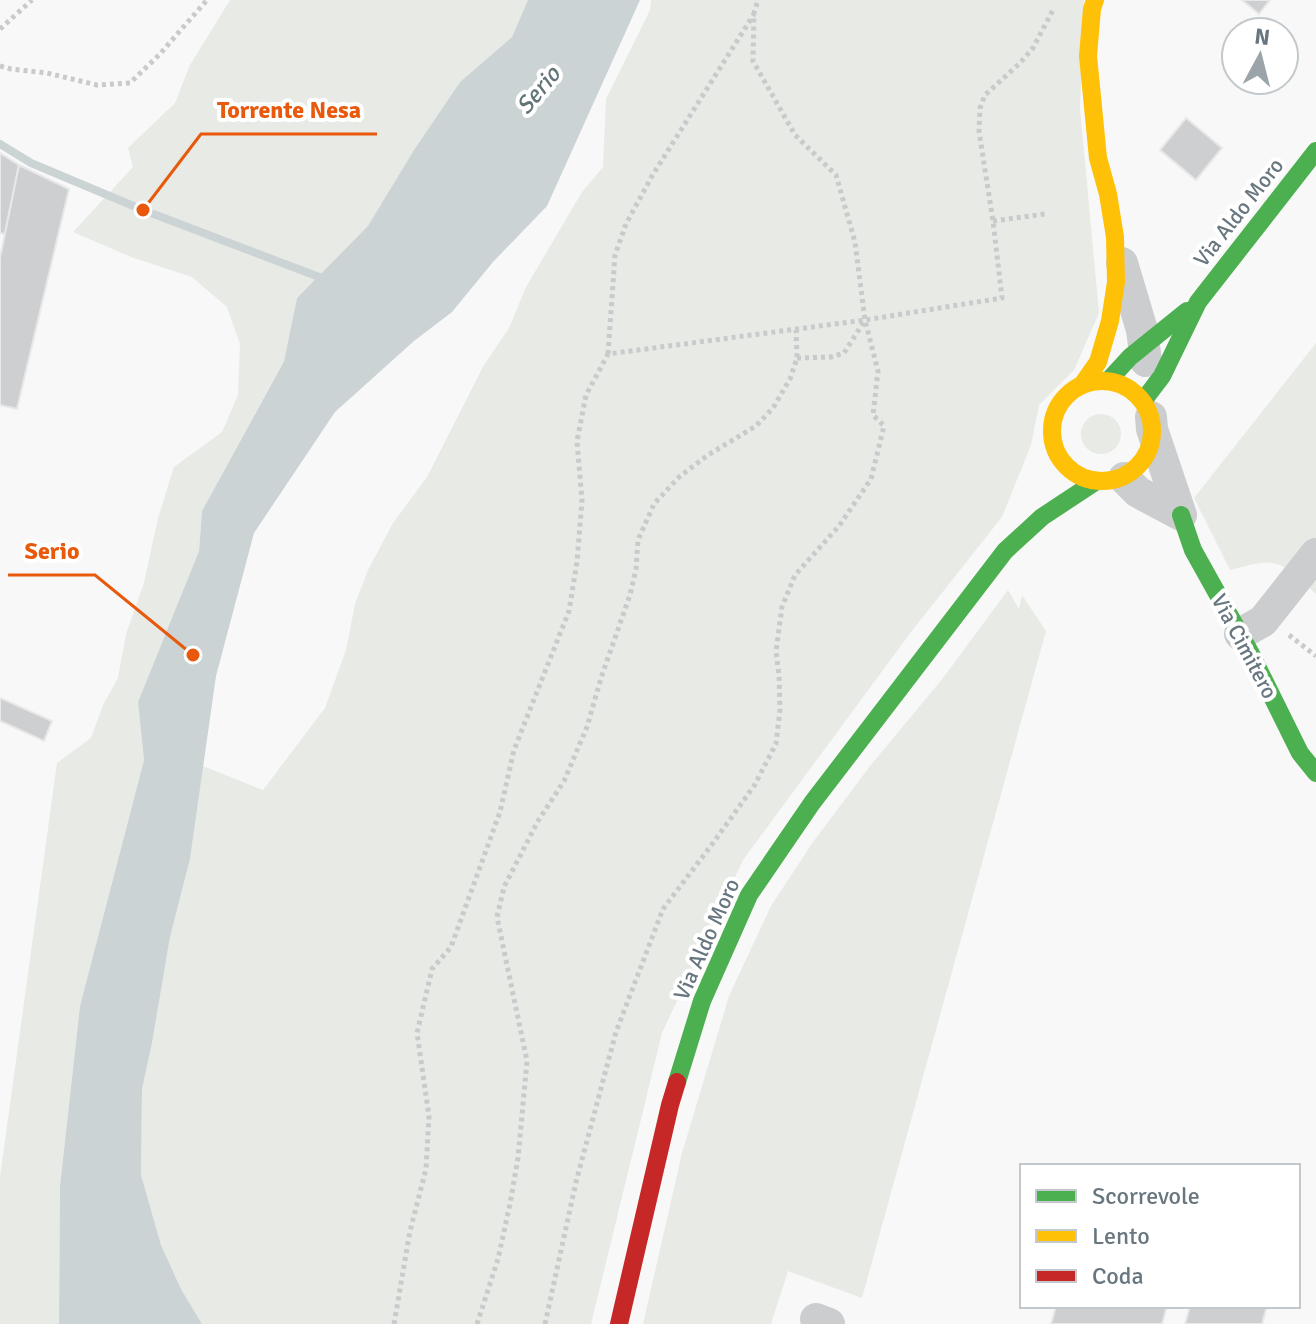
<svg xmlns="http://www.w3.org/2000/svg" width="1316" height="1324" font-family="Signika,sans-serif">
<rect width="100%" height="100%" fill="#f8f8f8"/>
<g fill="#e8eae6">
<polygon points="230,0 528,0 512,37 460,82 414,150 369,226 297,298 284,360 202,511 199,551 138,702 144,760 80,1006 60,1186 59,1324 0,1324 0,1177 57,763 91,738 103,705 118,678 126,634 144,583 158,518 174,467 222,432 238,395 240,344 227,307 192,277 131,257 73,232 133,167 128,148 175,103 190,65"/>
<polygon points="651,0 1084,0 1080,108 1099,313 1074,370 1039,405 1031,445 1002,517 911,632 743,860 662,1033 591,1324 202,1324 181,1289 161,1245 141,1175 142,1088 152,1043 170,937 190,859 203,766 263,790 325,708 346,650 355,604 368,570 393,523 427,477 484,365 509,328 526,287 582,192 603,167 606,99 650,10"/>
<path d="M1316,343V594C1281,561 1278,556 1230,570L1194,498Z"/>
<circle cx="1101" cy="434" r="20"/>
<polygon points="1008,590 1019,609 1022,595 1046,631 862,1298 788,1271 771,1324 643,1324 682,1153 729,996 771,906 813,842 870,766 943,678"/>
</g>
<polygon fill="#cbd3d5" points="528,0 640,0 547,206 493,262 452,312 414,341 335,412 254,533 216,676 190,859 170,937 152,1043 142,1089 141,1175 161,1245 181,1289 202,1324 59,1324 60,1186 80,1006 144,760 138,702 199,551 202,511 284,361 297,298 368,226 414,150 460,82 512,37"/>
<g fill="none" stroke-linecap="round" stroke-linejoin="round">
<polyline stroke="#cbd3d5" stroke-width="8" points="0,144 31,163 143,210 327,280"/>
</g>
<g fill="#cecfd0" stroke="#e8e8e8" stroke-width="2">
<polygon points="1242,0 1270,0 1259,14"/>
<polygon points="1186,118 1222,148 1196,180 1160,150"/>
<polygon points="0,153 19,165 5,234 0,233"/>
<polygon points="19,165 69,189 17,409 0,405 0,258"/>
<polygon points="0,698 52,721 44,741 0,721"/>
<polygon points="1056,1306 1167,1306 1162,1324 1051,1324"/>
<polygon points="1190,1306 1267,1306 1262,1324 1185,1324"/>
</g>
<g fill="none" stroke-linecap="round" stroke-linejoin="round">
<g stroke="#c9cacb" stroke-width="5" stroke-dasharray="4 4" stroke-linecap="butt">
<polyline points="0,29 32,0"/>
<polyline points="0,66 11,69 47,73 97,85 130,83 159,55 207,0"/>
<polyline points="993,221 1045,214"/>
<polyline points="608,354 615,255 626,224 652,176 754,14"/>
<polyline points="797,358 831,357 844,353 865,320"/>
<polyline points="1289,635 1316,656"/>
<polyline points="394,1324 410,1231 426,1169 429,1116 417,1033 432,969 451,947 500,812 514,750 569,611 577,562 582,501 577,441 586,395 608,354 865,320 1002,298 993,221 979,131 980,108 985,95 1020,63 1033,48 1054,8"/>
<polyline points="477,1324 498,1259 510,1204 518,1158 527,1061 497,917 504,887 538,821 564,781 587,727 601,678 630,595 636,569 638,540 654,504 679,477 708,455 756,426 773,408 790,379 797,358 796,330"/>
<polyline points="545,1324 576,1182 616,1032 663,909 713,843 754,786 776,744 780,710 779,675 776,651 782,607 795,575 839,526 871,479 884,426 873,415 878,371 865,320 855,242 836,175 795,135 753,61 754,13 758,0"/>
</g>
<g stroke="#cbcdce" stroke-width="32">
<polyline points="1122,263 1142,330 1146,361"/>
<polyline points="1124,478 1138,492 1181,515 1152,429 1151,417"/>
<polyline points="1240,634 1263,621 1316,554"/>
<polyline points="816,1319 829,1324"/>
</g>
<g stroke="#4caf50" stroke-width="18">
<polyline points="1108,381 1130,357 1187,311"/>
<polyline points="1143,401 1162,376 1198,302 1316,151"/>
<polyline points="1181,515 1193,550 1251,654 1300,753 1316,773"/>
<polyline points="677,1082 702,1001 749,895 812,803 1005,551 1042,517 1095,482"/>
</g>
<g stroke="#ffc107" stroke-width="18">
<circle cx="1102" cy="431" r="50"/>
<polyline points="1082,385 1098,362 1110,321 1116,282 1115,237 1108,194 1098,158 1088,56 1092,9 1095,0"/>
</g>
<polyline stroke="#c62828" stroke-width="18" points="619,1324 670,1105 677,1082"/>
</g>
<g text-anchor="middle" stroke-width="8" stroke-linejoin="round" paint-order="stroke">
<g font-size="22" fill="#67767f" stroke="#fff">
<text transform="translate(1238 212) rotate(-52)" y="8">Via Aldo Moro</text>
<text transform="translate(1245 646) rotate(62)" y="8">Via Cimitero</text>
<text transform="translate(706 939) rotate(-66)" y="8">Via Aldo Moro</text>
</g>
<g font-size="24" font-style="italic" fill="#627478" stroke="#fff">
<text transform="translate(538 90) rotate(-50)" y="8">Serio</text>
</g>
</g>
<path fill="none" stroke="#e8590c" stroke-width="3" d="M143 210L201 134H377M193 655L95 575H8"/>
<g fill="#e8590c" stroke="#fff" stroke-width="3">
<circle cx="143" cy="210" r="8"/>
<circle cx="193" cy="655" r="8"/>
</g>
<g font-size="24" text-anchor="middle" font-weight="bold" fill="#e8590c" stroke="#fff" stroke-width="8" stroke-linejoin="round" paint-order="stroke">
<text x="289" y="118">Torrente Nesa</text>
<text x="52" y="559">Serio</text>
</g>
<rect x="1020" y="1164" width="280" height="144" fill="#ffffff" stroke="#c2c8cc" stroke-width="2"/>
<rect x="1036" y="1190" width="40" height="12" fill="#4caf50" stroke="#c2c8cc" stroke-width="2"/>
<text x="1092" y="1204" font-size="24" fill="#67767f">Scorrevole</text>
<rect x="1036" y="1230" width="40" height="12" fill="#ffc107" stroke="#c2c8cc" stroke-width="2"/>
<text x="1092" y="1244" font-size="24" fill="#67767f">Lento</text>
<rect x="1036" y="1270" width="40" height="12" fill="#c62828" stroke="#c2c8cc" stroke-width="2"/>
<text x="1092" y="1284" font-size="24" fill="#67767f">Coda</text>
<g transform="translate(1260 56) rotate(7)"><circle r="38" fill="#ffffff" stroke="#c2c8cc" stroke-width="2"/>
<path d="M0-6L14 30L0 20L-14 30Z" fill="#9aa4a9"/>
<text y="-12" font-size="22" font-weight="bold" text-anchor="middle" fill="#67767f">N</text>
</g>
</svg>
